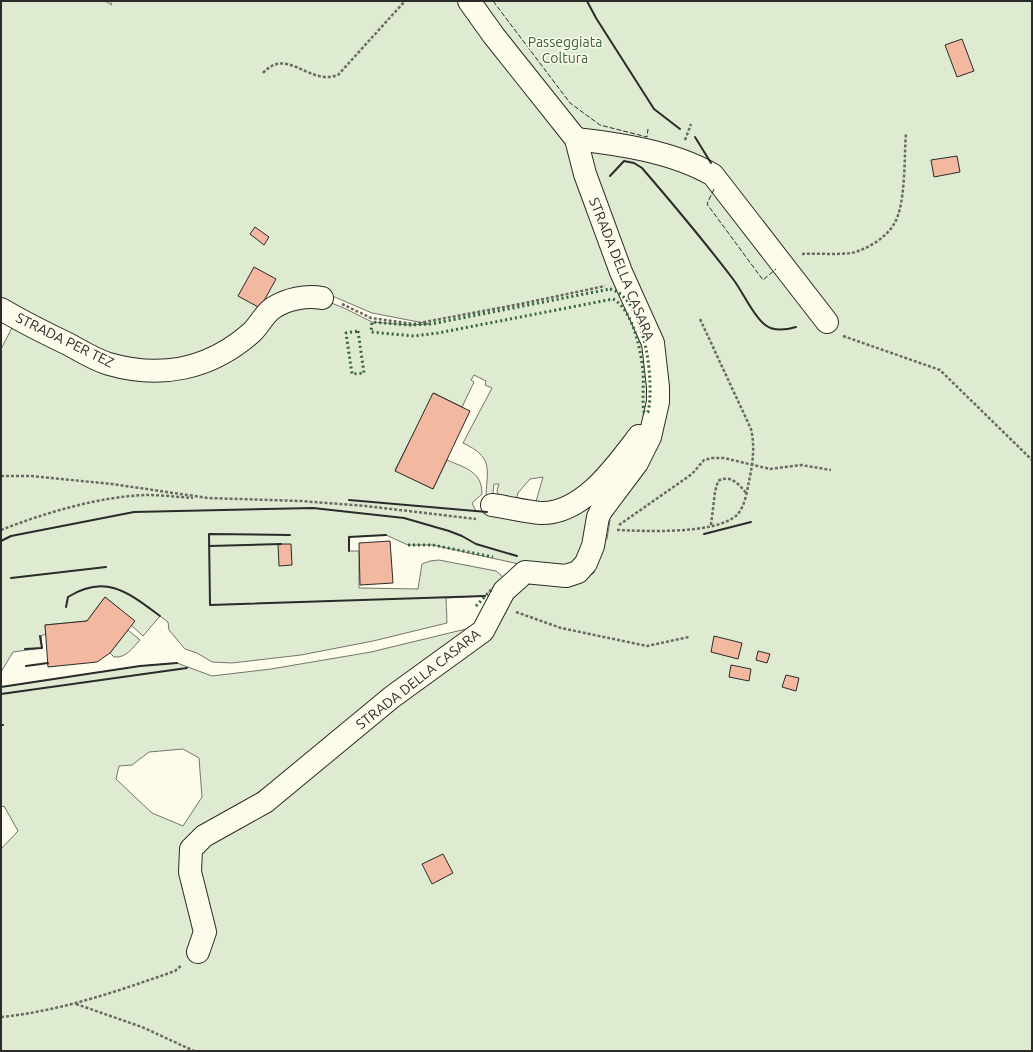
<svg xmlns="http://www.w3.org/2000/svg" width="1033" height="1052" font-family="Ubuntu,sans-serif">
<rect width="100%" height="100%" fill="#fdfbea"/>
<g fill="#deebd1" stroke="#74746e" fill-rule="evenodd">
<path d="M1,1H105L112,5L110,1H461L507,67L542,110L548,121L571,145L596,225L603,239L625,297L640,328L648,355L650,373V406L646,419L635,436L590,486L576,499L566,505L558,508L535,505L543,477L530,479L518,493L515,505L504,504L499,500L497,490L499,484H494L492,501L486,494C488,467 492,457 463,443L492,388L485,385L486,381L474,375L471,380L474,382L462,407L434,393L395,470L433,489L447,460C465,468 482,471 482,494L472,503L476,511L559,517L580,506L602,486L619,468L644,436L645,439L636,457L592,515L589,545L580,566L566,573L555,572L433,545H408L386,535L349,537V551H359V588L418,589L422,564L430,561L439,560L496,571L503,577L485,596L446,598L447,623L373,641L301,655L232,663L212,662L197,653L185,649L169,630L168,622L160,616L143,636L131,625L134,621L105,597L87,621L45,625L46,634L41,636L42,648L13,652L1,672V349L15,322L116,372L165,377L178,376L207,366L245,344L279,308L306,301L324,300L344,308L372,322L410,325L429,324L372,313L323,292L311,291L267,304L261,315L240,337L217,351L186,365L159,368L111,361L1,306Z"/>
<path d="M477,1H1032V1051H1V849L18,831L4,806L1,807V687L140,666L177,663L212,676L271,669L371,652L466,629L483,622L232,812L190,842L203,843L261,811L467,650C503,639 492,610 514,590C522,584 540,581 550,581C555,581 560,583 565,583C575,582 585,579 594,573L600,546L607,539L610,520L606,513L646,459L657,430L663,390L660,355L621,257L617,237L601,202L587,156L585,131C549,115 500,35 477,1ZM789,259L794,270L827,307L821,316L810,308L778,267ZM183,749L199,758L202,797L183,826L152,813L116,779L119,766L132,765L149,752Z"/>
<path d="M128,630L140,640C132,648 127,658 114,657L110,653Z"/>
</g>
<g fill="#f2b8a0" stroke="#2b2b2b">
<polygon points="962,39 974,71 957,77 945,45"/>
<polygon points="957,156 960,172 934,177 931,160"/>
<polygon points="255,227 269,237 264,245 250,234"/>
<polygon points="254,267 276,279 260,308 238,296"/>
<polygon points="433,393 470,411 433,489 395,471"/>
<polygon points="390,541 393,583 360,585 359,543"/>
<polygon points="278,544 291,544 292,565 279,566"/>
<polygon points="105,597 135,621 110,653 97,662 48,667 45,625 87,621"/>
<polygon points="714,636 742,643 738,659 711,652"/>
<polygon points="758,651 770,654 767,663 756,660"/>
<polygon points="731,665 751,669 749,681 729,677"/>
<polygon points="786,675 799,678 796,691 782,687"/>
<polygon points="443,854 453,873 432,884 422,864"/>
</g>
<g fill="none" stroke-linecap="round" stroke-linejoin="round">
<g stroke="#2b2b2b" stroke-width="24">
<g id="minor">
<path d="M576,139C620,144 674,152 713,175L827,322"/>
<path d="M1,309C23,322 45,333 68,344C81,351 95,360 109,364C161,379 210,369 251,333C259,326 264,314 273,308C287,299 306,295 322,298"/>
<path d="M492,505C508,507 525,512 541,513C583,514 616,466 639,436"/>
<polyline points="198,952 205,932 190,872 191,849 204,836 265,802 392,697 483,631 504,591 525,572 566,576 578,572 586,563 593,546 598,517 601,511 637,463 650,437 658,402 658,387 653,343 621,272 585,174 576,139 494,36 469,1"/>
</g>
</g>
<g stroke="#6a6964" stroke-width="2.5" stroke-dasharray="3 2" stroke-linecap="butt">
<path d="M263,73C288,46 308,86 338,75L405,1"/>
<polyline points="685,140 691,124"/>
<path d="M802,254C818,253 836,255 851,253C866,250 886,238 894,224C906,205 904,157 906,133"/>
<polyline points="342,304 371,318 414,324 520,304 605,286"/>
<polyline points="843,336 940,370 1032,460"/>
<polyline points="1,476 32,476 112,484 208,498 301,501 366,506 476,519"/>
<polyline points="619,525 692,474 704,460 712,458 724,458 770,469 801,465 831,470"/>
<path d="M711,525L715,492L718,481C730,474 739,484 746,493"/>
<path d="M1,530C44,513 101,496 147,495C162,495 178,497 193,498"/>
<path d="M617,530C645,531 715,535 737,515C745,506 747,492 749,481C753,463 755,446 751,429L700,319"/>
<polyline points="516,612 561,628 647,646 689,637"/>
<polyline points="76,1004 142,1027 194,1051"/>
<path d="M1,1017C61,1011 118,991 175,971L182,965"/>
</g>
<use href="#minor" stroke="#fdfbea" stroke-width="22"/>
<g stroke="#34623c" stroke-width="3" stroke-dasharray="2 3" stroke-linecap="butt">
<path d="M610,289C645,297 655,383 648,412H644C642,399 644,385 643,372C641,350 633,310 613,299L438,333L414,336L371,332L372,322L410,325L431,324Z"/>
<polygon points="358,331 364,373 352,374 346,333"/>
<polyline points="408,545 433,545 493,557"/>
<polyline points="476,606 493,588"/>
</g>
<g stroke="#2b2b2b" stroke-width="1" stroke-dasharray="5 2" stroke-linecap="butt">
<polyline points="493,1 570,103 600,125 647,137 648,129"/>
<polyline points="714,189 707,204 763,280 776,269"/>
</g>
<g stroke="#2b2b2b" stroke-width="2">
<polyline points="587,1 596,18 654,109 680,129"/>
<polyline points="695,137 711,163"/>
<path d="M610,176L624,161L634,163L642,168C673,204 704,241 733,279C743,292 752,314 764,324C773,332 786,330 796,327"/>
<polyline points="349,500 487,512"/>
<polyline points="704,534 751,522"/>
<polyline points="290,535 209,534 210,605 485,596"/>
<polyline points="1,541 11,536 134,512 313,508 404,518 449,531 462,536 476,544 517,556"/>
<polyline points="209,546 281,544"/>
<polyline points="349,551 349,537 386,535"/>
<polyline points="11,578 106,567"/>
<path d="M66,607L68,597C106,573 129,593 160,616"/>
<polyline points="25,649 42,648 40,636"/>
<polyline points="26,666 48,663"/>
<polyline points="1,687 140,666 177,663"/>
<polyline points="1,694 187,668"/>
<polyline points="1,725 3,725"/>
</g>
</g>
<g text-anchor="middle" stroke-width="3" stroke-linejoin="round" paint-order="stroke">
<g font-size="14" fill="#34623c" stroke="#fdfbea">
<text x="565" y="47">Passeggiata<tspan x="565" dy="16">Coltura</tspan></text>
</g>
<g font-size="14" fill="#2b2b2b" stroke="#fdfbea">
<text transform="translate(622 269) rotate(68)" y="5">STRADA DELLA CASARA</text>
<text transform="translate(65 340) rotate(26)" y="5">STRADA PER TEZ</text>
<text transform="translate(418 679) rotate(-38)" y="5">STRADA DELLA CASARA</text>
</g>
</g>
<rect width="1033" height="1052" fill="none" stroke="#2b2b2b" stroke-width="4"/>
</svg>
